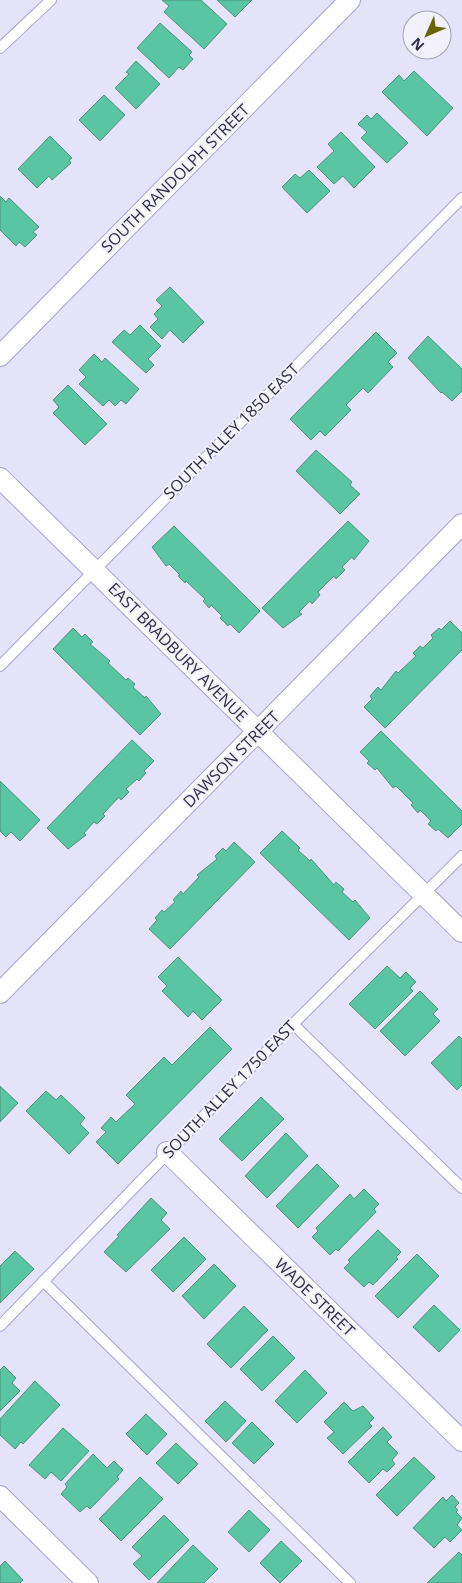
<svg xmlns="http://www.w3.org/2000/svg" width="462" height="1583" font-family="'Open Sans',sans-serif">
<rect width="100%" height="100%" fill="#e5e3f9"/>
<g fill="#59c5a3" stroke="#52927c">
<polygon points="162,0 201,0 227,24 204,49 164,12 169,6"/>
<polygon points="217,0 252,0 235,17"/>
<polygon points="160,23 192,52 189,55 193,59 183,70 179,67 169,78 137,48"/>
<polygon points="136,61 160,84 136,109 115,88 129,74 126,72"/>
<polygon points="414,71 453,108 427,136 382,92 399,75 404,81"/>
<polygon points="104,95 125,115 100,141 79,120"/>
<polygon points="377,113 408,143 387,163 361,138 367,132 358,124 367,115 371,119"/>
<polygon points="341,132 375,167 354,188 343,176 334,184 317,167 334,151 328,144"/>
<polygon points="50,136 72,158 69,160 71,163 52,180 49,176 37,188 18,169"/>
<polygon points="309,170 330,191 307,213 282,187 295,174 300,178"/>
<polygon points="0,196 6,202 9,198 39,227 33,232 37,235 25,247 19,242 16,246 0,230"/>
<polygon points="170,287 204,322 183,343 170,330 162,339 150,327 158,319 154,314 162,306 156,300"/>
<polygon points="140,325 161,346 148,359 154,365 146,373 112,342 124,330 130,335"/>
<polygon points="376,332 397,353 388,362 393,367 368,393 363,388 346,405 351,410 325,436 320,431 311,440 290,419"/>
<polygon points="428,336 462,369 462,391 452,401 442,392 441,393 408,358"/>
<polygon points="94,354 102,362 105,358 139,389 126,404 121,400 115,406 109,400 103,406 79,384 86,377 79,370"/>
<polygon points="68,385 107,424 85,445 53,413 59,407 53,400"/>
<polygon points="316,450 352,482 350,485 360,494 340,514 296,471"/>
<polygon points="348,521 369,541 354,560 352,557 342,567 345,570 336,579 334,576 318,592 320,595 312,604 310,601 299,612 302,614 283,628 262,608"/>
<polygon points="174,526 260,611 239,633 230,624 228,626 220,618 222,616 211,605 209,608 203,601 205,599 186,581 185,583 178,576 180,575 169,564 166,566 152,547"/>
<polygon points="450,621 462,633 462,650 385,728 364,707 372,699 370,696 378,687 381,690 396,671 398,673 416,656 413,653 420,646 423,648 433,638 431,635 439,628 441,630"/>
<polygon points="73,628 82,637 85,634 93,642 90,644 110,661 108,663 126,680 128,678 135,684 133,687 145,698 146,696 161,714 140,735 53,649"/>
<polygon points="381,731 462,811 462,824 448,838 438,829 436,831 428,824 431,821 420,810 418,813 411,805 413,803 396,786 393,788 377,768 375,770 367,763 369,761 360,752"/>
<polygon points="132,740 154,761 144,771 146,773 139,781 137,779 126,789 129,792 121,800 119,797 103,814 105,816 97,824 94,822 84,833 86,835 68,849 47,828"/>
<polygon points="0,781 40,820 20,841 11,832 6,837 0,831"/>
<polygon points="282,831 300,848 298,850 310,861 311,859 334,885 336,882 344,889 342,892 353,902 355,900 370,918 349,940 260,853"/>
<polygon points="234,842 255,862 170,949 149,929 157,920 155,918 162,910 164,912 175,902 173,900 181,891 183,894 199,877 197,875 217,859 215,856 223,848 226,851"/>
<polygon points="178,957 222,1000 202,1020 193,1011 188,1017 162,991 167,986 158,977"/>
<polygon points="387,966 400,978 406,972 416,982 410,988 413,991 375,1029 349,1004"/>
<polygon points="420,991 438,1009 433,1014 440,1021 405,1056 380,1031"/>
<polygon points="210,1027 232,1049 118,1164 96,1142 106,1132 101,1128 111,1117 116,1122 135,1104 126,1095 164,1057 172,1065"/>
<polygon points="459,1036 462,1039 462,1085 457,1090 431,1063"/>
<polygon points="0,1086 18,1103 0,1122"/>
<polygon points="46,1091 56,1100 61,1095 85,1118 80,1124 89,1133 69,1154 26,1111"/>
<polygon points="261,1097 284,1119 242,1161 219,1139"/>
<polygon points="286,1133 308,1156 267,1198 245,1176"/>
<polygon points="317,1164 339,1186 298,1228 276,1206"/>
<polygon points="364,1189 379,1204 374,1209 376,1212 338,1251 336,1249 330,1255 312,1237 318,1231 316,1228 350,1194 354,1199"/>
<polygon points="151,1198 167,1213 161,1220 170,1229 126,1272 104,1252 119,1236 117,1235"/>
<polygon points="378,1230 401,1252 396,1257 398,1259 373,1285 369,1282 364,1287 344,1268 350,1262 348,1260"/>
<polygon points="184,1237 206,1259 173,1292 151,1270"/>
<polygon points="15,1251 34,1269 0,1303 0,1266"/>
<polygon points="417,1254 439,1276 398,1318 375,1296"/>
<polygon points="214,1264 236,1286 204,1319 182,1296"/>
<polygon points="434,1305 460,1330 439,1352 413,1327"/>
<polygon points="244,1306 268,1330 231,1368 207,1344"/>
<polygon points="273,1336 295,1358 262,1391 240,1369"/>
<polygon points="4,1366 16,1378 12,1383 20,1391 0,1411 0,1370"/>
<polygon points="305,1370 327,1393 297,1423 275,1401"/>
<polygon points="35,1381 60,1405 23,1444 21,1442 15,1449 0,1435 0,1419"/>
<polygon points="225,1401 246,1421 226,1442 205,1421"/>
<polygon points="344,1402 353,1411 363,1406 374,1418 369,1423 372,1426 343,1454 327,1438 334,1432 324,1422"/>
<polygon points="146,1414 167,1434 147,1455 126,1434"/>
<polygon points="252,1422 274,1444 254,1464 232,1443"/>
<polygon points="383,1427 392,1437 387,1442 398,1453 392,1460 395,1464 387,1472 383,1469 369,1483 348,1462"/>
<polygon points="63,1428 89,1451 61,1481 51,1472 45,1479 29,1465"/>
<polygon points="176,1443 198,1464 178,1484 156,1463"/>
<polygon points="93,1454 107,1468 114,1461 123,1470 117,1477 119,1479 90,1509 87,1506 80,1512 61,1494 67,1487 65,1484"/>
<polygon points="414,1457 435,1477 397,1516 376,1495"/>
<polygon points="140,1477 163,1499 121,1541 99,1519"/>
<polygon points="452,1495 459,1503 455,1507 458,1510 456,1512 462,1518 457,1525 462,1530 450,1542 445,1537 434,1548 413,1528 443,1497 446,1501"/>
<polygon points="249,1510 270,1530 249,1552 228,1532"/>
<polygon points="164,1515 189,1540 149,1580 133,1564 142,1556 132,1547"/>
<polygon points="281,1541 302,1561 280,1583 260,1563"/>
<polygon points="193,1545 218,1569 204,1583 157,1583"/>
<polygon points="459,1552 462,1555 462,1583 427,1583"/>
<polygon points="5,1561 23,1580 20,1583 0,1583 0,1566"/>
</g>
<g fill="none" stroke-linecap="round" stroke-linejoin="round">
<g stroke="#a8a2d7" stroke-width="12">
<g id="service">
<polyline points="0,48 51,0"/>
<polyline points="0,666 462,198"/>
<polyline points="293,1024 462,1188"/>
<polyline points="43,1281 350,1583"/>
<polyline points="0,1326 293,1024 462,856"/>
</g>
</g>
<g stroke="#a8a2d7" stroke-width="22">
<g id="minor">
<polyline points="0,356 350,0"/>
<polyline points="0,478 462,932"/>
<polyline points="0,993 462,524"/>
<polyline points="167,1152 462,1441"/>
<polyline points="0,1496 88,1583"/>
</g>
</g>
<use href="#service" stroke="#fff" stroke-width="10"/>
<use href="#minor" stroke="#fff" stroke-width="20"/>
</g>
<g text-anchor="middle" stroke-width="4" stroke-linejoin="round" paint-order="stroke">
<g font-size="16" fill="#302e43" stroke="#f2f1fd">
<text transform="translate(175 178) rotate(-45)" y="6">SOUTH RANDOLPH STREET</text>
<text transform="translate(231 431) rotate(-45)" y="6">SOUTH ALLEY 1850 EAST</text>
<text transform="translate(178 652) rotate(45)" y="6">EAST BRADBURY AVENUE</text>
<text transform="translate(231 759) rotate(-45)" y="6">DAWSON STREET</text>
<text transform="translate(229 1089) rotate(-46)" y="6">SOUTH ALLEY 1750 EAST</text>
<text transform="translate(315 1297) rotate(44)" y="6">WADE STREET</text>
</g>
</g>
<g transform="translate(427 35) rotate(225)"><circle r="24" fill="#f2f1fd" stroke="#a4a3b3"/>
<path d="M0-4L9 19L0 12L-9 19Z" fill="#676600"/>
<text y="-8" font-size="14" font-weight="bold" text-anchor="middle" fill="#302e43">N</text>
</g>
</svg>
